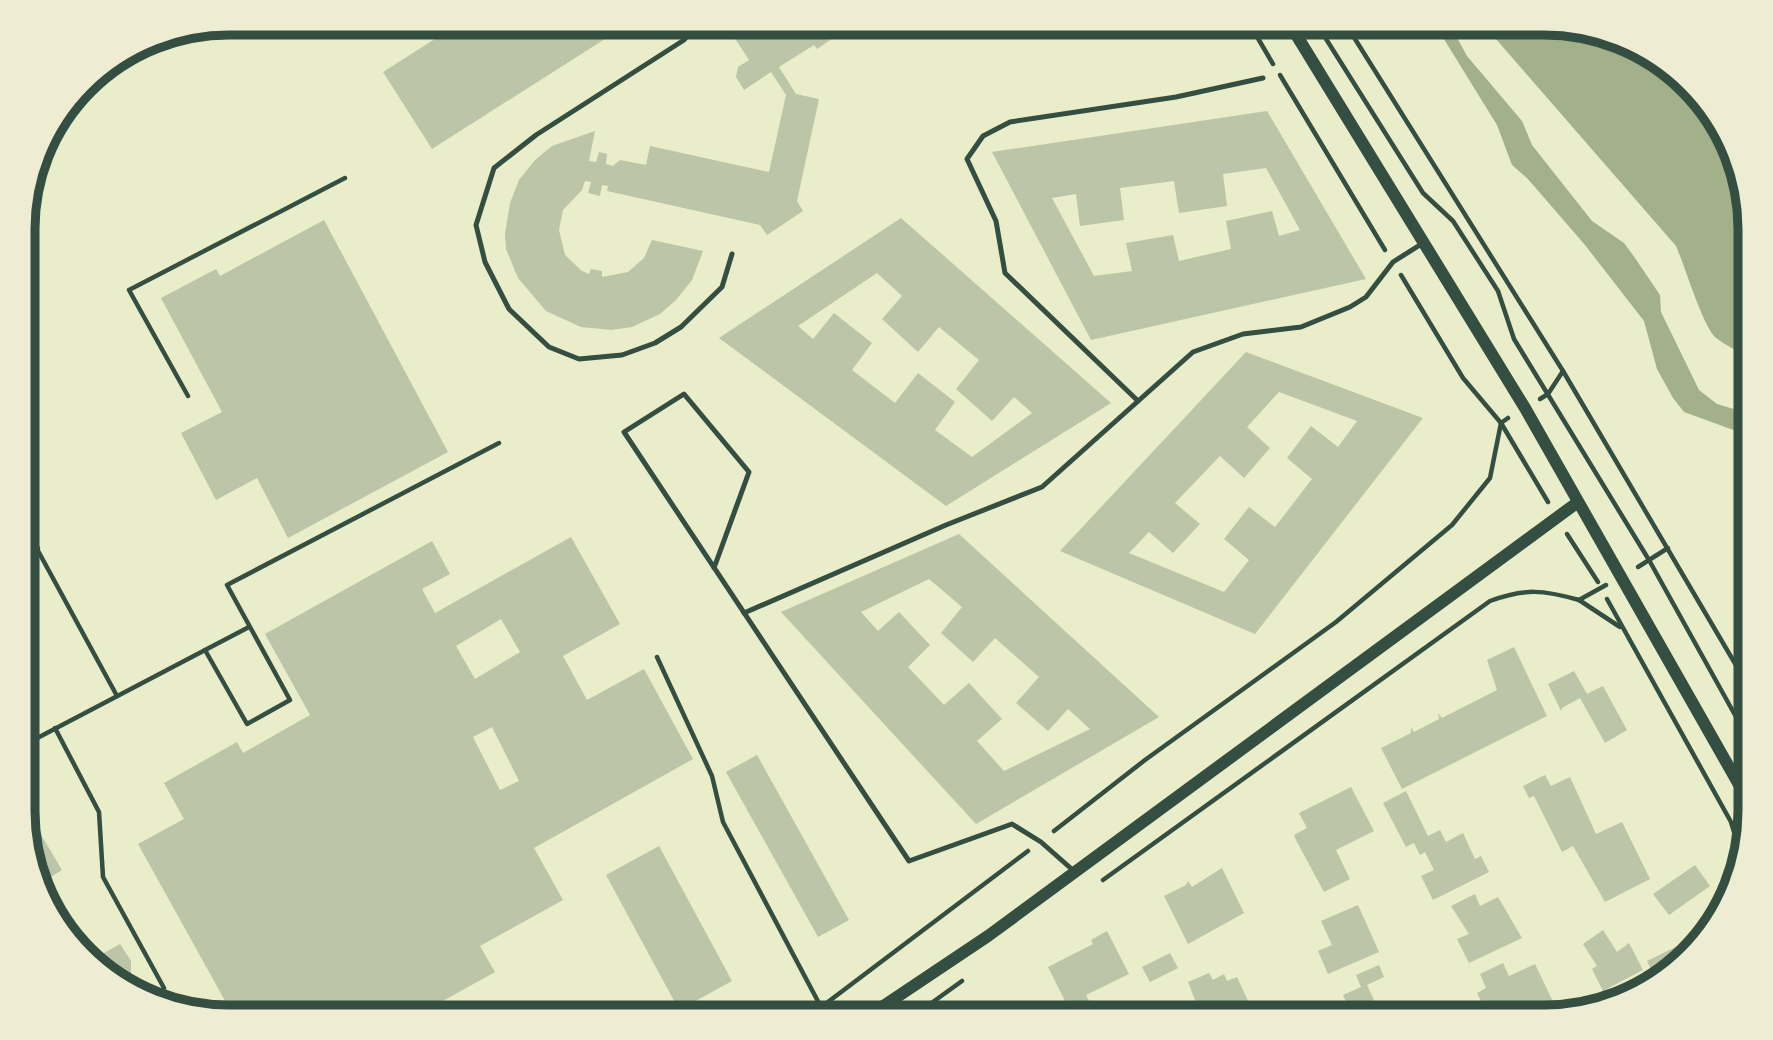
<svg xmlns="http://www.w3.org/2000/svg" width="1773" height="1040" font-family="'Fira Sans Condensed',sans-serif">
<rect width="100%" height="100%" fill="#e9edc9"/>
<g fill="#a3b18a">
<polygon points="1434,23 1449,23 1467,56 1522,121 1532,145 1592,221 1624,243 1635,258 1660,295 1661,312 1699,390 1717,404 1737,410 1750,408 1750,436 1684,412 1673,398 1657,369 1644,321 1585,245 1527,178 1512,165 1497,125"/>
<path d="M1482,23H1544L1647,51L1683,87L1686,95L1730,150L1750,215V359C1739,351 1726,346 1716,338C1703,327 1685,266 1676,246Z"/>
</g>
<g fill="#bcc5a7" fill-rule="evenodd">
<polygon points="460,23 630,23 432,149 383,72"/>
<polygon points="750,23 849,23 831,34 833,38 817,49 814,45 779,67 796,94 819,99 797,201 803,211 767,235 760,225 607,191 608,186 602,185 600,196 588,193 591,182 585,181 582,190 563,210 559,230 565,255 582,271 589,274 591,269 602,271 602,277 628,272 644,258 652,240 703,251 692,280 676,300 660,314 632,327 611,330 581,327 546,311 518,278 506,249 505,234 510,203 519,180 535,160 552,146 595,131 589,161 596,162 599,152 607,154 606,164 613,166 620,160 646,165 650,146 769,172 786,95 771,72 744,90 736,77 738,67 749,60 732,34"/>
<polygon points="1057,23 1036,36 1032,30 1003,24"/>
<path d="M1267,111L1366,279L1091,340L992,152ZM1266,168L1300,230L1279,236L1272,211L1226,221L1231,249L1179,261L1173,235L1126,243L1132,271L1094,276L1052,198L1076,194L1080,226L1124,220L1120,188L1174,181L1179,213L1227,206L1223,174Z"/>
<path d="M901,218L1111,403L946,506L719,338ZM877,273L902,296L882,319L918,352L939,327L979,360L956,389L992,421L1014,397L1032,413L972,457L935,430L955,402L918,373L895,403L852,370L872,343L834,313L813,339L798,326Z"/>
<polygon points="324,220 448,452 288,538 257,478 216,500 181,433 222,412 161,298 216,269 220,276"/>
<path d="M1246,352L1423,418L1255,634L1060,551ZM1279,392L1357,421L1338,447L1311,426L1287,458L1312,479L1275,527L1249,507L1224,539L1249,560L1224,592L1129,553L1149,532L1173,553L1200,524L1175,503L1220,456L1244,478L1270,448L1247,427Z"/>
<path d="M959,534L1159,717L976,824L781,612ZM929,579L962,607L941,633L973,662L995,638L1039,677L1016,703L1048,731L1068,709L1090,729L1004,771L977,741L1002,719L969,683L944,705L908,667L930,645L899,612L878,631L861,612Z"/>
<path d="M571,537L620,624L563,656L587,700L644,669L693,759L534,848L563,900L480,946L495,972L414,1017H234L138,844L184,819L164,783L237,742L243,753L310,715L265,634L432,541L450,574L422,589L435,613ZM501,619L520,652L475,679L456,646ZM492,727L519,781L500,790L473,737Z"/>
<polygon points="1514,647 1547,716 1402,789 1381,748 1411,733 1411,727 1414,732 1439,719 1438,713 1442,718 1497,690 1487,660"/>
<polygon points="1574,671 1587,694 1603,686 1627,730 1605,743 1580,698 1562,708 1561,711 1548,684"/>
<polygon points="757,755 849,920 818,937 726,772"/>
<polygon points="1545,775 1551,786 1570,777 1596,834 1622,822 1650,879 1605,902 1573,846 1562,852 1534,796 1529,798 1523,786"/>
<polygon points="1351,787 1374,831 1336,850 1350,879 1324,892 1296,840 1294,835 1307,828 1299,813"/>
<polygon points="1406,791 1428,836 1440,830 1446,842 1463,833 1475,859 1481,856 1489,872 1433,900 1421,876 1434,870 1425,852 1420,855 1414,843 1406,847 1383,803"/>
<polygon points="34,823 62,870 41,883 24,838 24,829"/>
<polygon points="659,846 732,981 679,1010 606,875"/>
<polygon points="1695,865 1710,886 1669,915 1653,894"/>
<polygon points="1222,868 1244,913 1188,944 1164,896 1186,885 1188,881 1192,887"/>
<polygon points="1475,894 1480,906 1498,897 1522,938 1469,963 1457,939 1469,934 1451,906"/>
<polygon points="1358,905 1379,952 1328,974 1318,951 1332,945 1321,921"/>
<polygon points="1603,930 1617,952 1629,943 1643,970 1603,991 1592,969 1597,966 1583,944"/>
<polygon points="1107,931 1129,974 1086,995 1094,1010 1080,1017 1045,1017 1043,1015 1066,1003 1048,967 1093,944 1091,940"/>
<polygon points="1692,939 1694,943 1656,980 1647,961"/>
<polygon points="120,944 131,961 131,977 139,993 126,989 93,959"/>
<polygon points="1170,953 1178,968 1150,982 1142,967"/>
<polygon points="1503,963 1509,976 1535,964 1558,1012 1548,1017 1489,1017 1477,993 1486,988 1480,974"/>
<polygon points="1379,965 1384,977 1367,985 1374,1000 1370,1002 1374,1012 1396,1003 1402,1017 1364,1017 1360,1007 1350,1011 1343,995 1361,987 1356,975"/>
<polygon points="1209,973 1213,980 1224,974 1227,981 1237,977 1255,1016 1194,1017 1190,1008 1197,1005 1188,982"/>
</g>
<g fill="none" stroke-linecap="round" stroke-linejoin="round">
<g stroke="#344e41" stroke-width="4.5">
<polyline points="1249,23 1273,64"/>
<polyline points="1316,23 1423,193 1453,221 1498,291 1514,339 1649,560 1750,742"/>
<polyline points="1345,23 1563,371 1750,689"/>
<polyline points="1280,75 1385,250"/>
<polyline points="1401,275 1463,378 1501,423 1548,502"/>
<polyline points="188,396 129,290 345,178"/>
<polyline points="1540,399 1548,394 1563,371"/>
<polyline points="24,525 117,696"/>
<polyline points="1567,534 1598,582"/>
<polyline points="24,556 38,548"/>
<polyline points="1638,567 1668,548"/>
<polyline points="1607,599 1731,822 1741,855"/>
<polyline points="1579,600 1620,627"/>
<polyline points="205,650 247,724 290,700 227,585 499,443"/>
<polyline points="657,657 712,776 723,822 821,1007"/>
<polyline points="55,728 99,812 103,877 164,988"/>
<polyline points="24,745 249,627"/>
<polyline points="1054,831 1145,760 1336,622 1452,525 1490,478 1501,423 1508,418"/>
<path d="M1103,880L1490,601C1525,588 1544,590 1579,600L1606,585"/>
<polyline points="816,1011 821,1017"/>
<polyline points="808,1017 1028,851"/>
<polyline points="912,1017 962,981"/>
</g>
<g stroke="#344e41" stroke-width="5">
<polyline points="697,23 684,40 536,135 494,168 476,225 485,262 509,309 549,347 579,359 622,355 655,343 681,327 722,287 732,254"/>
<polyline points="1138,401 1005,273 996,221 967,159 983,136 1010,122 1176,97 1263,78"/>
<path d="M714,568L749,472L684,394L624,432C719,575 814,718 909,861L1012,824L1041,842L1075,872"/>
<polyline points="744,613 946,525 1042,487 1193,352 1243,334 1301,327 1350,307 1366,297 1393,262 1423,243"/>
<polyline points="1124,1005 1130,1017"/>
</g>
<g stroke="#344e41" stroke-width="12">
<polyline points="1289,23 1525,408 1750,804"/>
<polyline points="867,1017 988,936 1578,502"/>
</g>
</g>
<path d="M0 0H1773V1040H0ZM229 35H1544A194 194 0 0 1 1738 229V811A194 194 0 0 1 1544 1005H229A194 194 0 0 1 35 811V229A194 194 0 0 1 229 35Z" fill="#eeecd3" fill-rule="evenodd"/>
<path fill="none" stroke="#344e41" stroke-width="9" d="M229 35H1544A194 194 0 0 1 1738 229V811A194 194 0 0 1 1544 1005H229A194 194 0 0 1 35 811V229A194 194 0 0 1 229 35Z"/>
</svg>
